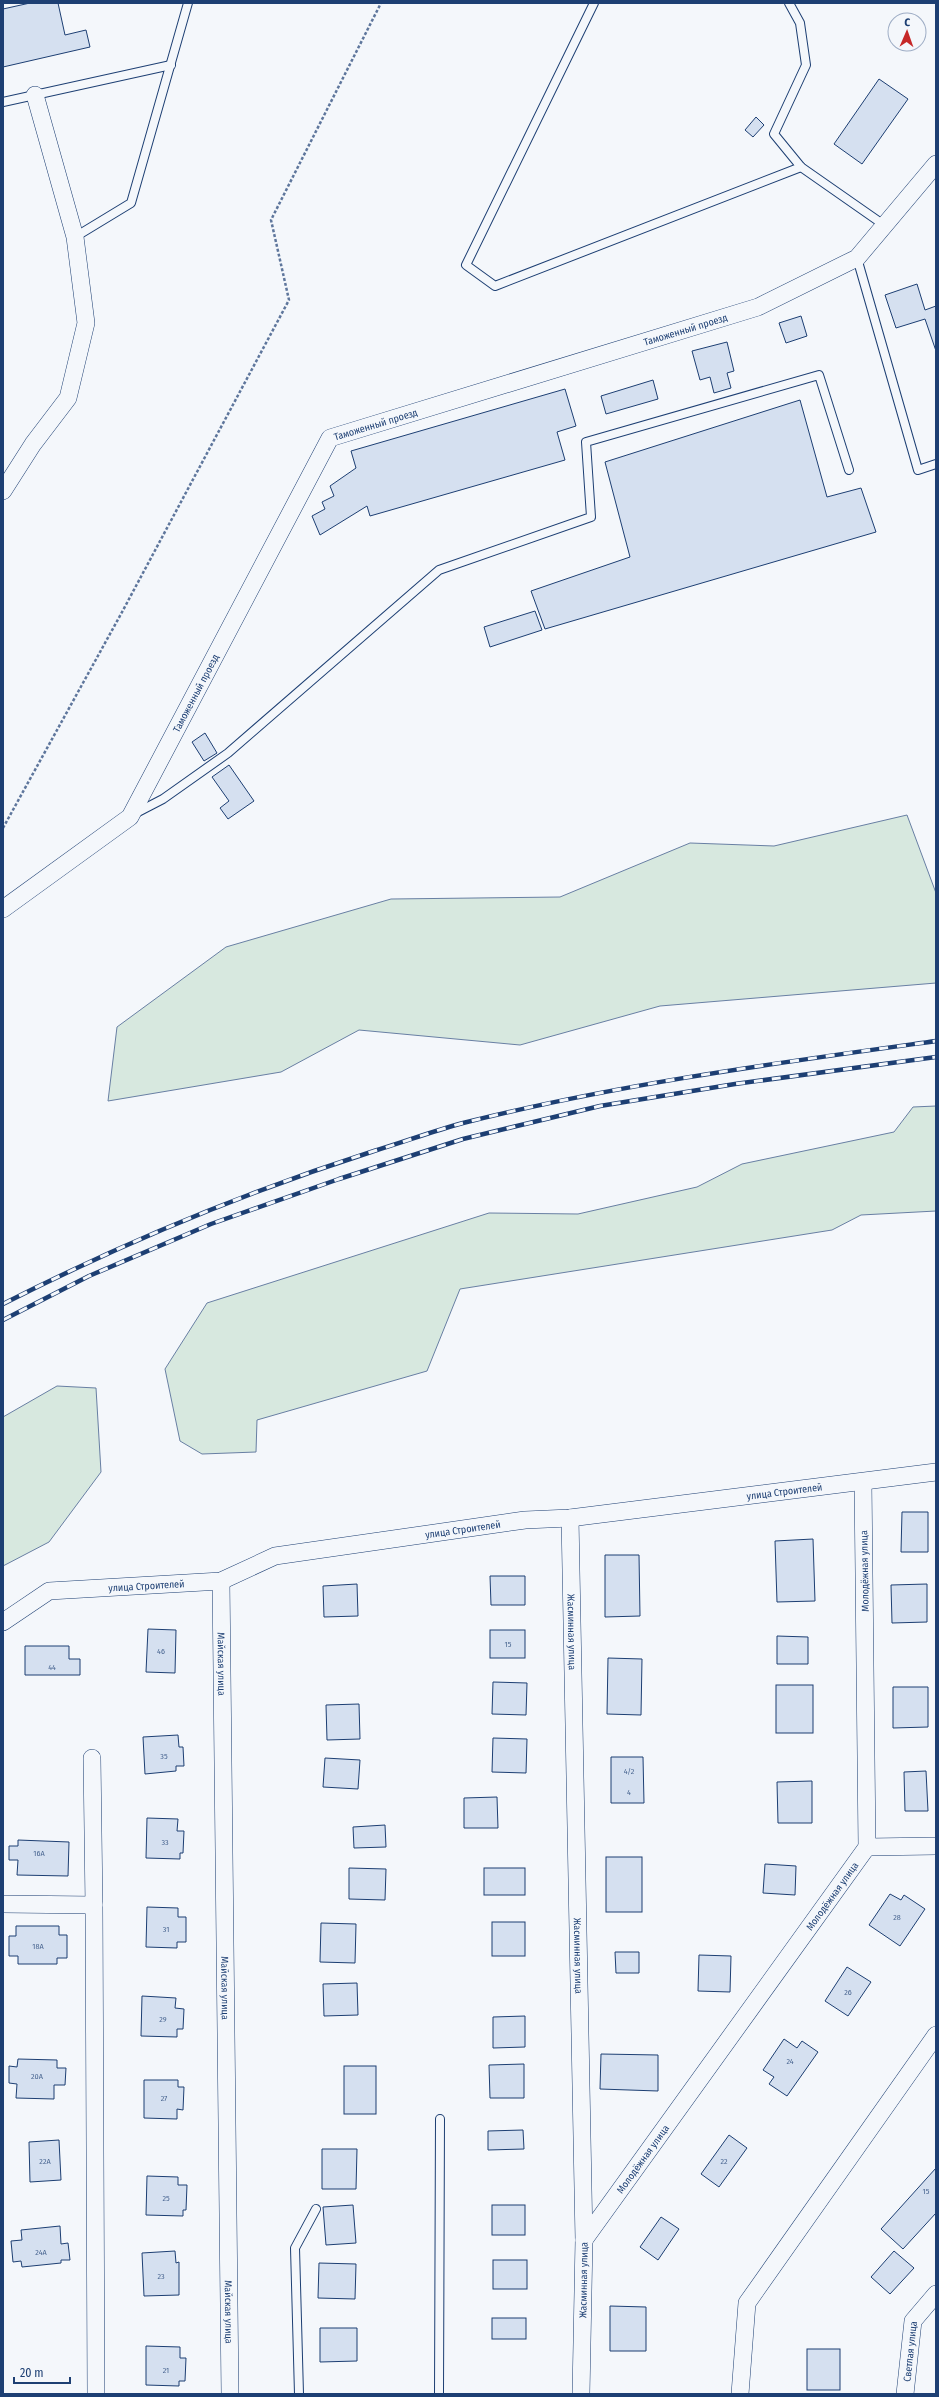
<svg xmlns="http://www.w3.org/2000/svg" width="939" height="2397" font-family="'Fira Sans Condensed',sans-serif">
<rect width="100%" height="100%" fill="#f4f7fb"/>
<g fill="#d7e8df" stroke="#687fa3">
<polygon points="907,815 936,893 936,983 660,1006 520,1045 359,1030 281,1072 108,1101 117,1027 226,947 391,899 560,897 690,843 774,846"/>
<polygon points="936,1106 936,1211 861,1215 832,1230 460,1289 427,1371 257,1420 256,1452 202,1454 180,1441 165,1369 207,1303 489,1213 578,1214 697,1187 742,1164 894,1132 913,1107"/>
<polygon points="57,1386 96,1388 101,1472 49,1542 3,1566 3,1417"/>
</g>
<g fill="#d5e0f0" stroke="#1d3f73">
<polygon points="30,3 58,3 65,35 86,30 90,47 3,67 3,9"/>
<polygon points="879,79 908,99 862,164 834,144"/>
<polygon points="756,117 764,125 753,137 745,130"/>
<polygon points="917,284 925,310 936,306 936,351 925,319 896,328 885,295"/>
<polygon points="801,316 807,336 786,343 779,323"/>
<polygon points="727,342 734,371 727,373 731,388 714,393 710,377 700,380 692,351"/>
<polygon points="653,380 658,399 606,414 601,396"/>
<polygon points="565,389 576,426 557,432 565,460 370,516 367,506 320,535 312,516 325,509 322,502 334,496 330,486 356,468 351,451"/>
<polygon points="800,400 827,497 861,488 876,532 545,629 531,591 630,557 605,462"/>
<polygon points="535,611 542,630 490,647 484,627"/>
<polygon points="205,733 217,753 204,761 192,742"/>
<polygon points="229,765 254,801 228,819 220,808 229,801 212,777"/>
<polygon points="902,1512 928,1512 928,1552 901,1552"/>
<polygon points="813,1539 815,1601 777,1602 775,1541"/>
<polygon points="605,1555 639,1555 640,1616 605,1617"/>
<polygon points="490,1576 525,1576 525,1605 491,1605"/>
<polygon points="357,1584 358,1616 324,1617 323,1586"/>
<polygon points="927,1584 927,1622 892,1623 891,1585"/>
<polygon points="148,1629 176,1630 175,1673 146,1672"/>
<rect x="490" y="1630" width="35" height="28"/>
<polygon points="777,1636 808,1637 808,1664 777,1664"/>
<polygon points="25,1646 69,1646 69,1659 80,1659 80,1675 25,1675"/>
<polygon points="608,1658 642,1659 641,1715 607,1714"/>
<polygon points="493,1682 527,1683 526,1715 492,1714"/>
<rect x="776" y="1685" width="37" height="48"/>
<polygon points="893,1687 928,1687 928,1727 893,1728"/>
<polygon points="359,1704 360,1739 327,1740 326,1705"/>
<polygon points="178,1735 179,1747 183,1747 184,1766 176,1766 176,1771 145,1774 143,1737"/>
<polygon points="493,1738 527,1739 526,1773 492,1772"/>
<polygon points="611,1757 643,1757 644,1803 611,1803"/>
<polygon points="325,1758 360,1760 358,1789 323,1787"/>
<polygon points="926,1771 928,1811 905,1811 904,1772"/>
<polygon points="812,1781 812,1823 778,1823 777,1782"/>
<polygon points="497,1797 498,1828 464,1828 464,1798"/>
<polygon points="147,1818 178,1819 177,1831 184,1831 183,1853 180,1853 180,1859 146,1858"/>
<polygon points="385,1825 386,1847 354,1848 353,1827"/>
<polygon points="18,1840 69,1842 68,1876 17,1875 18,1860 9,1860 9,1846 18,1846"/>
<rect x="606" y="1857" width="36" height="55"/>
<polygon points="765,1864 796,1866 795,1895 763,1893"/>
<polygon points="349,1868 386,1869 385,1900 349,1899"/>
<rect x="484" y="1868" width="41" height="27"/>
<polygon points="890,1894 901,1900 904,1895 925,1909 900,1946 869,1925"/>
<polygon points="147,1907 178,1908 178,1917 186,1917 186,1942 177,1942 177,1948 146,1947"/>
<rect x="492" y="1922" width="33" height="34"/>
<polygon points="321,1923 356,1924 355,1963 320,1962"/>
<polygon points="16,1926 59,1926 59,1935 67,1935 67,1958 57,1958 57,1964 18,1964 18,1956 9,1956 9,1936 16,1936"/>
<polygon points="615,1952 639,1952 639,1973 616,1973"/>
<polygon points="699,1955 731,1956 730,1992 698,1991"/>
<polygon points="847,1967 871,1982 848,2016 825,2001"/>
<polygon points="357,1983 358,2015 324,2016 323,1984"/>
<polygon points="142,1996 176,1998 175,2008 184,2009 183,2029 177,2029 177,2037 141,2036"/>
<polygon points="525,2016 525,2047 493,2048 493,2017"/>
<polygon points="784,2039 797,2048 802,2041 818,2052 787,2096 769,2084 774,2077 763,2070"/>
<polygon points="601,2054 658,2055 658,2091 600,2089"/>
<polygon points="18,2059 57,2060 57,2068 66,2068 65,2085 54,2085 54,2099 16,2098 17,2084 9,2083 9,2066 17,2067"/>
<polygon points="524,2064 524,2098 490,2098 489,2065"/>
<rect x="344" y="2066" width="32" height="48"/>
<polygon points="144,2080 178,2080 178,2087 184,2087 183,2110 177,2109 177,2119 144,2118"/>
<polygon points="523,2130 524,2149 488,2150 488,2131"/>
<polygon points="729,2135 747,2148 719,2187 701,2174"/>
<polygon points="59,2140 61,2180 30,2182 29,2142"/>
<polygon points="322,2149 357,2149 356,2189 322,2189"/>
<polygon points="936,2168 936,2213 903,2249 881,2229"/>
<polygon points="147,2176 178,2177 178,2185 187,2185 186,2210 183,2210 183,2216 146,2215"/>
<polygon points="353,2205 356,2243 326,2245 323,2207"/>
<rect x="492" y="2205" width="33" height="30"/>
<polygon points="661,2217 679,2229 658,2260 640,2247"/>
<polygon points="60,2226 61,2244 68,2243 70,2260 61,2260 61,2263 22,2267 21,2261 13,2262 11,2241 22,2240 21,2230"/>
<polygon points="175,2251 176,2263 179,2262 179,2295 144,2296 142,2253"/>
<polygon points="894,2251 914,2268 890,2294 871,2277"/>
<rect x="493" y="2260" width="34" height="29"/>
<polygon points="319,2263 356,2264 355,2299 318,2298"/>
<polygon points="610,2306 646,2307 646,2351 610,2351"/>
<rect x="492" y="2318" width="34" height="21"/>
<polygon points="320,2328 357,2328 357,2361 320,2362"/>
<polygon points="146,2346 180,2347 180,2358 186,2358 185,2381 179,2381 179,2386 146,2385"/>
<rect x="807" y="2349" width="33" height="41"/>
</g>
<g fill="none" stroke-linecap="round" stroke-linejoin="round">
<g stroke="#1d3f73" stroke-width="10">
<g id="service">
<polyline points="594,3 466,265 495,286 801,167"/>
<polyline points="789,3 800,23 806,65 774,134 801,167 884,225"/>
<polyline points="3,102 171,65"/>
<polyline points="75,237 131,203 188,3"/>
<polyline points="857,258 918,470 936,464"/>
<polyline points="136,813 163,799 228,753 439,570 591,517 586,442 819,375 849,470"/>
<polyline points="299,2394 295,2248 316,2209"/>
<polyline points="439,2394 440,2119"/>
</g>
</g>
<g stroke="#1d3f73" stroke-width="18">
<g id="minor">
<polyline points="3,491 33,444 68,398 86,323 75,237 35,95"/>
<path id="s1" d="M3,909L130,817L330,438L758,307L857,258L936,164"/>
<path id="s2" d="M570,1518L584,2240L581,2394"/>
<path id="s3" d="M221,1581L230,2394"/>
<path id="s4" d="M3,1622L49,1591L221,1581L275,1556L525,1520L570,1518L936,1472"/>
<polyline points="92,1758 94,1905 96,2394"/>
<polyline points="867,1847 936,1846"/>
<polyline points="3,1904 94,1905"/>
<path id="s5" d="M584,2240L867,1847L863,1482"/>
<polyline points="740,2394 747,2303 936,2035"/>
<path id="s6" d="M905,2394L913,2321L936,2294"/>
</g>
</g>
<polyline stroke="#5e769c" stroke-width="2.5" stroke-dasharray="3 2" stroke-linecap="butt" points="3,828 121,614 289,300 271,220 381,3"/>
<use href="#service" stroke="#f4f7fb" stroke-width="8"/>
<use href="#minor" stroke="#f4f7fb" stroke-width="17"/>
<g stroke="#1d3f73" stroke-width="4.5">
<g id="rail">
<path d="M3,1304C123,1243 246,1192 374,1151C404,1142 433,1131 463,1123C618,1084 777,1063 936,1041"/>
<polyline points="3,1320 89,1276 211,1224 339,1179 463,1139 600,1106 735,1084 936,1057"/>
</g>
</g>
<use href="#rail" stroke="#f4f7fb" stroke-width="3" stroke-dasharray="9" stroke-linecap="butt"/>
</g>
<g text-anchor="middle" stroke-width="3" stroke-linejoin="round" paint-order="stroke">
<g font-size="8" fill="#4b6792">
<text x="508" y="1647">15</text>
<text x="161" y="1654">46</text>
<text x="52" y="1670">44</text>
<text x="164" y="1759">35</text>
<text x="629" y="1774">4/2</text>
<text x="629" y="1795">4</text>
<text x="165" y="1845">33</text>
<text x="39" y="1856">16А</text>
<text x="897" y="1920">28</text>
<text x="166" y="1932">31</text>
<text x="38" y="1949">18А</text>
<text x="848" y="1995">26</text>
<text x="163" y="2022">29</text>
<text x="790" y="2064">24</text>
<text x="37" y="2079">20А</text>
<text x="164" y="2101">27</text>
<text x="45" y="2164">22А</text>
<text x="724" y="2164">22</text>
<text x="926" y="2194">15</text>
<text x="166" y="2201">25</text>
<text x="41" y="2255">24А</text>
<text x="161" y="2279">23</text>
<text x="166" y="2373">21</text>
</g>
<g font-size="10" fill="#1d3f73" stroke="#f4f7fb">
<text dy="4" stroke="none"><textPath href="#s1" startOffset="957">Таможенный проезд</textPath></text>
<text dy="4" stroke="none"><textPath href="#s1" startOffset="633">Таможенный проезд</textPath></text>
<text dy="4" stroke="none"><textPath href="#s1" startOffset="297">Таможенный проезд</textPath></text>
<text dy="4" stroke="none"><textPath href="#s4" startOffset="801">улица Строителей</textPath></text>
<text dy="4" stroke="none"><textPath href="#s4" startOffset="477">улица Строителей</textPath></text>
<text transform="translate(864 1571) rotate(-91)" y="4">Молодёжная улица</text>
<text dy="4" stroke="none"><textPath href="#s4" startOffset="153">улица Строителей</textPath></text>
<text dy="4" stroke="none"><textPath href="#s2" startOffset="114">Жасминная улица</textPath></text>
<text dy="4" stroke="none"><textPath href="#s3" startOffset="83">Майская улица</textPath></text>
<text dy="4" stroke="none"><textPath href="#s5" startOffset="424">Молодёжная улица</textPath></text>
<text dy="4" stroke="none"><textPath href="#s2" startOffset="438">Жасминная улица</textPath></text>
<text dy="4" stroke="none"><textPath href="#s3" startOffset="407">Майская улица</textPath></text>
<text dy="4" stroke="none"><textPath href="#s5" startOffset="100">Молодёжная улица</textPath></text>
<text transform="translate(583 2280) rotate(-89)" y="4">Жасминная улица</text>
<text dy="4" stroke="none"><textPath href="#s3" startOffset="731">Майская улица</textPath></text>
<text dy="4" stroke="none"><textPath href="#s6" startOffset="43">Светлая улица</textPath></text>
</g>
</g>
<rect width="939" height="2397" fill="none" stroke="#1d3f73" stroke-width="8"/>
<g transform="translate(907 32) rotate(2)"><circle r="19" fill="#f4f7fb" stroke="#9eadc5"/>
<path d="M0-3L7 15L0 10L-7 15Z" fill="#c62828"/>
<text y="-6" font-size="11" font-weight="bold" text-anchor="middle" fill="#1d3f73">С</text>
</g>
<path d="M14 2377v6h56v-6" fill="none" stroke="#1d3f73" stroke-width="2"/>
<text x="20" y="2377" font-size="12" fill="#1d3f73" stroke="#f4f7fb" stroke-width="3" paint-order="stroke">20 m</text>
</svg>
